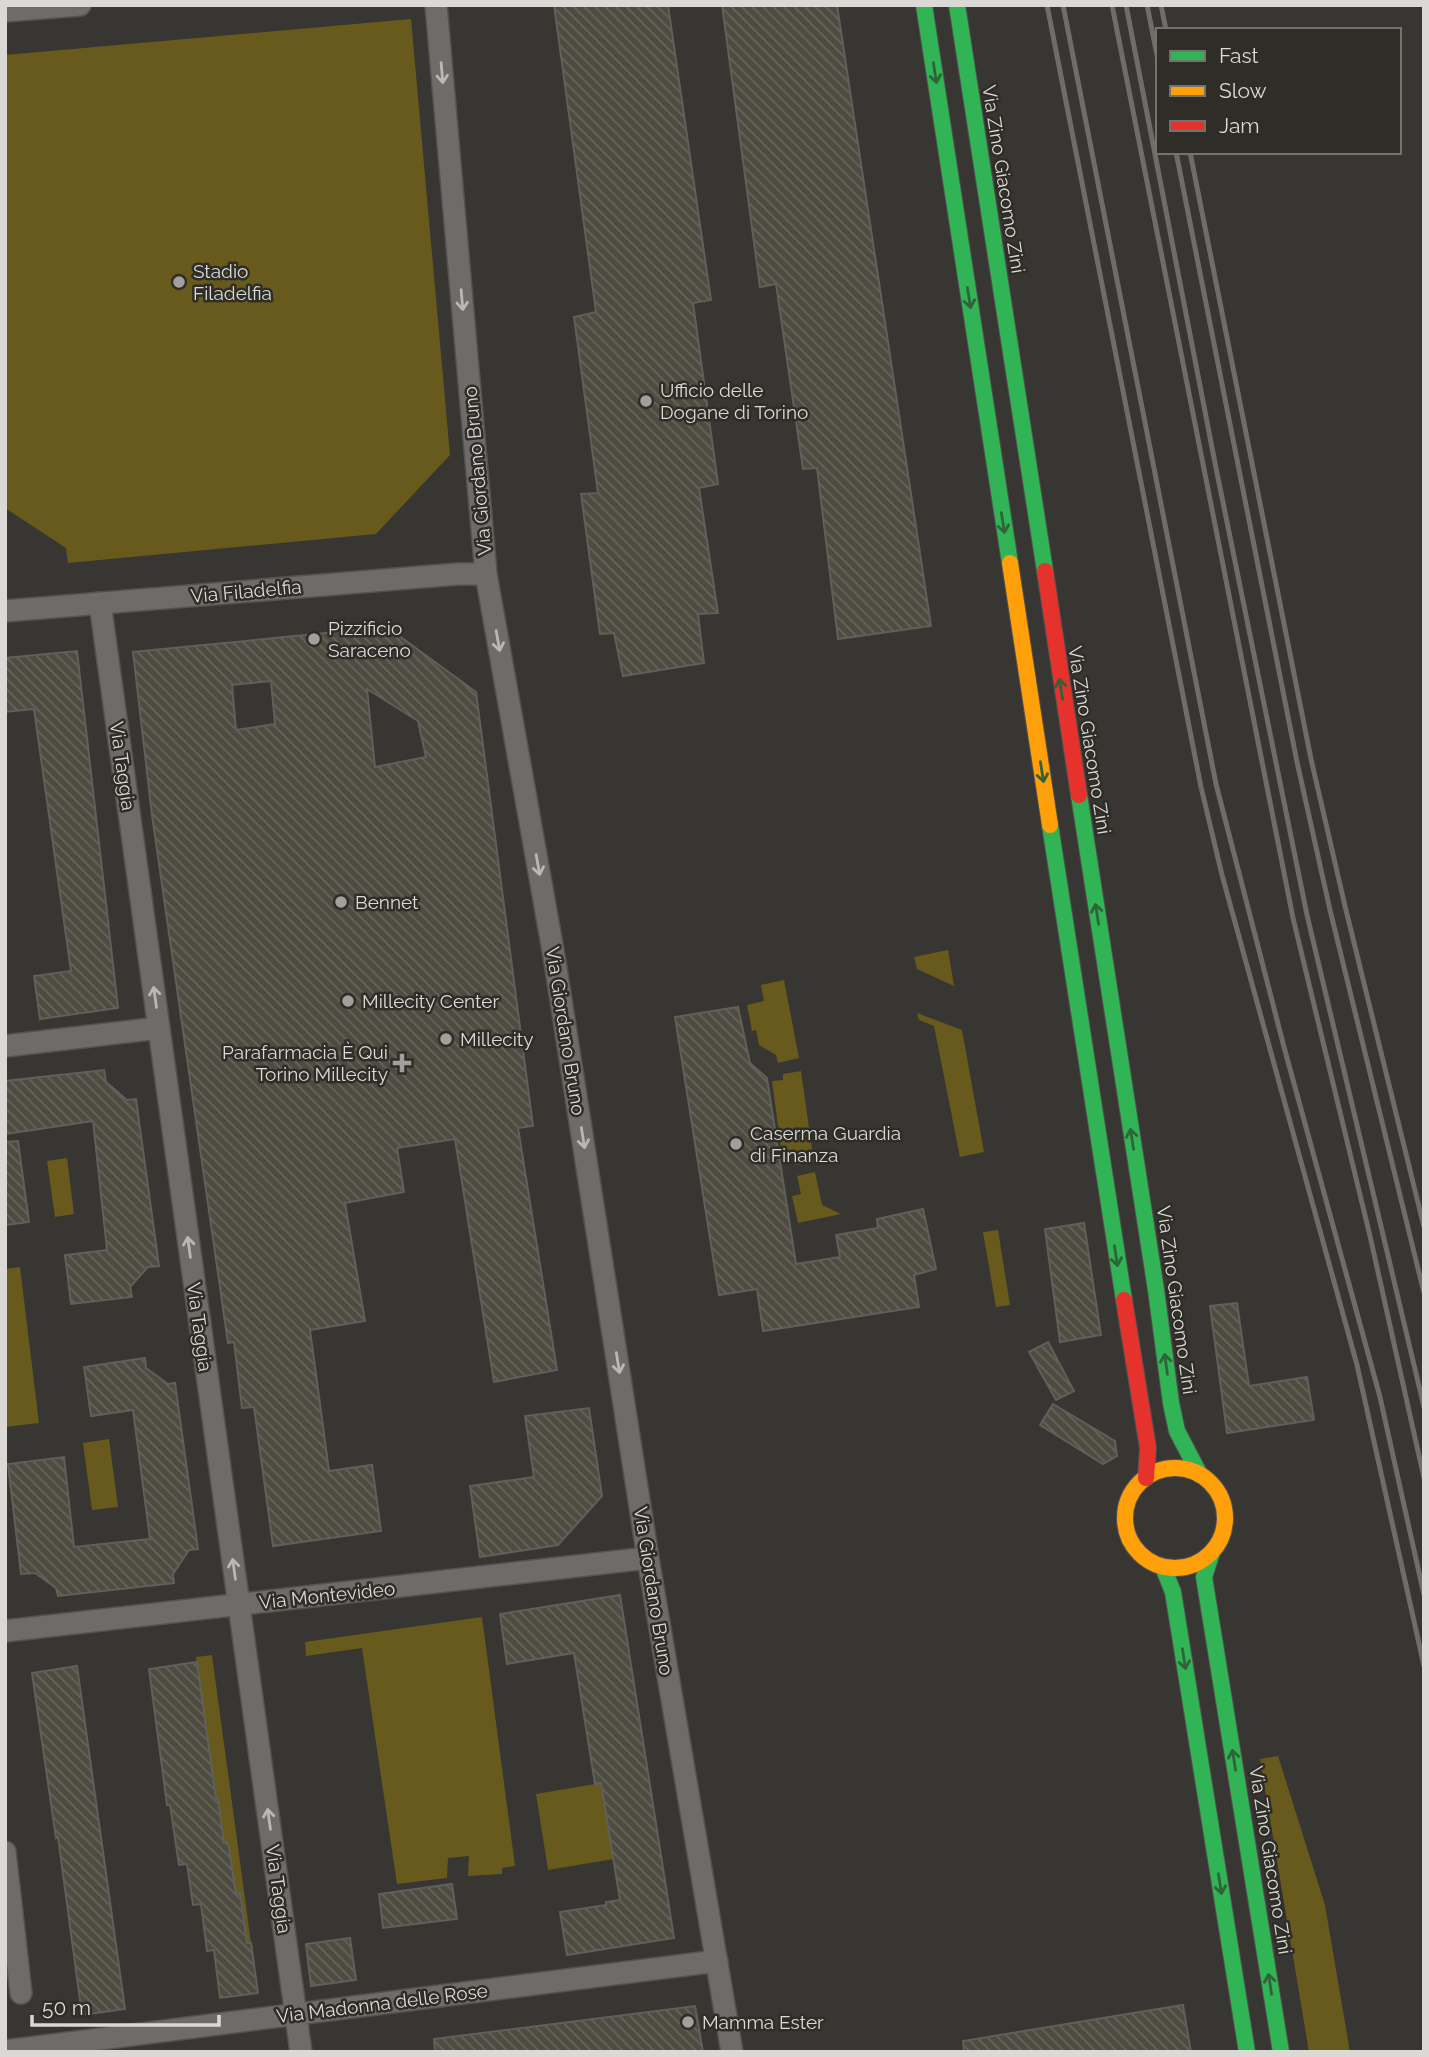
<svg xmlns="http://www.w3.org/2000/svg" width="1429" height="2057" font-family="Raleway,sans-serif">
<defs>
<pattern id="building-back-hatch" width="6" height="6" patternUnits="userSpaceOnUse" patternTransform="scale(1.75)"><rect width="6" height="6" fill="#4e4b40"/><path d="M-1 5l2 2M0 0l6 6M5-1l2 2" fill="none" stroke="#67645b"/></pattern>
</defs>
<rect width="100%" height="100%" fill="#373632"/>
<g fill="#675a1c">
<polygon points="411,19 450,455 376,534 68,563 66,548 5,508 5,55"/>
<polygon points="948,950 954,986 917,969 914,957"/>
<polygon points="784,980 799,1058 778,1063 776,1055 759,1045 756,1030 752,1031 747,1005 764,1001 761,985"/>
<polygon points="917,1013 962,1030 984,1152 960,1157 934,1026 919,1020"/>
<polygon points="801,1071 814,1163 794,1165 792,1154 782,1155 772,1081 783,1080 783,1074"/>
<polygon points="67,1158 74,1214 55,1217 47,1161"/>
<polygon points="815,1172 822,1205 841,1214 798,1223 792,1196 801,1194 797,1176"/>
<polygon points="998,1230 1010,1305 996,1307 983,1232"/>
<polygon points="20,1267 39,1423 5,1427 5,1269"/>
<polygon points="109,1439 118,1507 92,1510 83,1443"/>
<polygon points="482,1617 515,1866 502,1868 502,1874 468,1876 469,1856 448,1858 447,1878 397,1884 362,1648 306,1656 305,1642"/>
<polygon points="212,1655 251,1943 247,1943 239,1893 236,1894 228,1843 224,1843 217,1799 216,1799 196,1657"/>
<polygon points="1278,1756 1325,1905 1350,2052 1309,2052 1260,1759"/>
<polygon points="601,1783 614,1859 548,1870 536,1794"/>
</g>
<g fill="url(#building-back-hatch)" stroke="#5f5f5c" stroke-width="2" fill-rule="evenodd">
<polygon points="554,5 668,5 711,300 693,303 718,484 699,488 718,613 698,614 704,663 623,676 614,633 600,634 581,494 598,493 574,317 596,312"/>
<polygon points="722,5 837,5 931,626 838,639 817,468 803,469 776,284 760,287"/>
<path d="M387,627L476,692L533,1126L518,1128L557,1370L494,1382L455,1139L397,1148L404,1192L345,1203L365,1321L310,1330L329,1471L372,1465L381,1531L273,1546L254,1407L242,1408L234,1342L228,1343L152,815L133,652ZM271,681L275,724L236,730L232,685ZM367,689L418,721L426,757L375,767Z"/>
<polygon points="77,651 118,1008 40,1019 34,976 71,971 34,709 5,712 5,658"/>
<polygon points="738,1007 750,1063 767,1078 796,1264 840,1257 836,1235 878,1228 877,1219 923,1209 936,1269 914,1275 919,1307 763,1331 757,1289 719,1295 675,1017"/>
<polygon points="104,1070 106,1082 127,1100 136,1099 159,1266 148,1267 130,1287 132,1297 71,1304 65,1255 107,1250 93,1121 5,1134 5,1081"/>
<polygon points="18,1141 29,1222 5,1225 5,1142"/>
<polygon points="1084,1223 1101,1335 1060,1342 1045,1229"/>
<polygon points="1237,1303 1249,1386 1307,1377 1314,1420 1227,1433 1210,1306"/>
<polygon points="1048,1342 1074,1391 1056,1400 1029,1352"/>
<polygon points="145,1358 146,1368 168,1384 175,1383 198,1549 189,1550 173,1574 174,1583 58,1596 56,1588 35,1573 21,1574 8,1464 64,1457 74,1547 150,1539 133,1410 91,1416 84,1367"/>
<polygon points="1053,1404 1115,1441 1117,1456 1103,1464 1040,1425"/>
<polygon points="589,1408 602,1496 558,1545 480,1557 470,1486 534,1477 525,1416"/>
<polygon points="620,1595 674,1938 567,1955 560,1912 606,1905 606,1902 620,1900 601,1783 595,1784 574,1653 507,1664 500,1614"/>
<polygon points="197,1662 216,1799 218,1798 224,1843 228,1842 236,1894 240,1893 247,1943 251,1943 258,1993 220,1998 214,1950 207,1951 201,1904 193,1905 187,1864 179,1865 170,1805 167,1805 149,1669"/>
<polygon points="77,1666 125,2009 82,2015 58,1837 56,1838 32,1673"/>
<polygon points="452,1884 457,1919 383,1928 379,1894"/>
<polygon points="350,1938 356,1980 311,1986 306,1944"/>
<polygon points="1183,2005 1191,2052 964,2052 963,2041"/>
<polygon points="695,2006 703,2052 435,2052 434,2039"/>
</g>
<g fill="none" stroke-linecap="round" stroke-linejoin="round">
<g stroke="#53524f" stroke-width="24">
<g id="street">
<polyline points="436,5 486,574 555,962 648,1558 732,2052"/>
<polyline points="5,11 80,5"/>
<polyline points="100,603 301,2052"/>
<polyline points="5,611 458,574 486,574"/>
<polyline points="5,1046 159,1028"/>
<polyline points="5,1631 648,1558"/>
<polyline points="5,1852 21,1993"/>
<polyline points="5,2051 717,1961"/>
</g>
</g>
<g stroke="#53524f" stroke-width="18">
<g id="fast">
<polyline points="924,5 1010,563"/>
<polyline points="957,5 1045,571"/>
<polyline points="1079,795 1156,1290 1171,1403 1177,1431 1200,1475"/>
<polyline points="1050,825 1124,1300"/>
<polyline points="1212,1552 1204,1577 1281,2052"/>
<polyline points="1163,1567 1173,1592 1247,2052"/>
</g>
</g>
<g stroke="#53524f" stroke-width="18">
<g id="slow">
<polyline points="1010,563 1050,825"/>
<circle cx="1175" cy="1518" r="50"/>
</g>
</g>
<g stroke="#53524f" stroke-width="18">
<g id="jam">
<polyline points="1045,571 1079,795"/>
<polyline points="1124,1300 1148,1448 1146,1478"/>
</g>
</g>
<use href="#street" stroke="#6d6c6a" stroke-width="21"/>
<use href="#fast" stroke="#30b455" stroke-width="16"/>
<use href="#slow" stroke="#ff9f0a" stroke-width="16"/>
<use href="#jam" stroke="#e5322d" stroke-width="16"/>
<g stroke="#6e6d6a" stroke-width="5">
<polyline points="1047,5 1201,787 1222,875 1357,1365 1424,1666"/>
<polyline points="1063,5 1216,784 1284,1047 1380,1397 1424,1595"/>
<polyline points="1112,5 1293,918 1370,1236 1424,1478"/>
<polyline points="1126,5 1216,468 1307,915 1424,1407"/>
<polyline points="1147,5 1158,60"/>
<polyline points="1161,5 1166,30"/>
<polyline points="1176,152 1297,762 1330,910 1424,1293"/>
<polyline points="1190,152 1311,759 1345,906 1424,1227"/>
</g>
</g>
<defs><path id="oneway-shaft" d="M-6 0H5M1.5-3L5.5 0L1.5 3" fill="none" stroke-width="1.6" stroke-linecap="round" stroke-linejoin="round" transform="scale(1.75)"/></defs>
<g stroke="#b9b8b5">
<use href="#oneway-shaft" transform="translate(442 73) rotate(85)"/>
<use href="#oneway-shaft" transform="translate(462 300) rotate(85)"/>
<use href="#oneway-shaft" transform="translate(498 641) rotate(80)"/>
<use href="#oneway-shaft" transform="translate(538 865) rotate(80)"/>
<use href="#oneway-shaft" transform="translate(155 997) rotate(-98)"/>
<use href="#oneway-shaft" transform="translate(583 1138) rotate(81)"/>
<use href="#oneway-shaft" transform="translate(189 1247) rotate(-98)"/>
<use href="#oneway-shaft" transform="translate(618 1363) rotate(81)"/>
<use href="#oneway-shaft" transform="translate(234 1569) rotate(-98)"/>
<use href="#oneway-shaft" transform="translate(269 1819) rotate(-98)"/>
</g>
<g stroke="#2f6339">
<use href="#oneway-shaft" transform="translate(935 73) rotate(81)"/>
<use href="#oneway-shaft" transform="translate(969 298) rotate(81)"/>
<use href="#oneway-shaft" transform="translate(1003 523) rotate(81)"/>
<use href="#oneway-shaft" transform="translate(1061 689) rotate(-99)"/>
<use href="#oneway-shaft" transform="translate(1042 772) rotate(81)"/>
<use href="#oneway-shaft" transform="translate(1097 914) rotate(-99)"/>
<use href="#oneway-shaft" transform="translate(1132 1139) rotate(-99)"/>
<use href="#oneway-shaft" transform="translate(1116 1256) rotate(81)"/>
<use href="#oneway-shaft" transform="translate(1166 1364) rotate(-98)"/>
<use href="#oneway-shaft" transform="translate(1184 1659) rotate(81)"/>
<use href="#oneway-shaft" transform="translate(1234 1760) rotate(-99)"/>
<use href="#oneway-shaft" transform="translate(1220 1884) rotate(81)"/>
<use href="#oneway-shaft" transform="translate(1270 1984) rotate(-99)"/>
</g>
<g fill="#a1a09c" stroke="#2e2d27" stroke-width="2.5">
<circle cx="179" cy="282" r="7"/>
<circle cx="646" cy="401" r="7"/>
<circle cx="314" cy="639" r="7"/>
<circle cx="341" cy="902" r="7"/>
<circle cx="348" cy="1001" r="7"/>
<circle cx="446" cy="1039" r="7"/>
<path d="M398.5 1052.5h7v7h7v7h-7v7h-7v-7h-7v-7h7z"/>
<circle cx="736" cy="1144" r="7"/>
<circle cx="688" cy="2022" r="7"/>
</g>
<g text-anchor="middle" stroke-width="5" stroke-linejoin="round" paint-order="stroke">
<g font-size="19" fill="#dad9d5" stroke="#2e2d27">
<text transform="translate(1004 179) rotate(81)" y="7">Via Zino Giacomo Zini</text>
<text transform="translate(477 471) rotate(-95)" y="7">Via Giordano Bruno</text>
<text transform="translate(246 591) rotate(-5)" y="7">Via Filadelfia</text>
<text transform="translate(1090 740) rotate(81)" y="7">Via Zino Giacomo Zini</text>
<text transform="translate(123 766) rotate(82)" y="7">Via Taggia</text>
<text transform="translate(566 1031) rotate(81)" y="7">Via Giordano Bruno</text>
<text transform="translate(1177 1300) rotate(82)" y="7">Via Zino Giacomo Zini</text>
<text transform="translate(200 1327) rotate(82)" y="7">Via Taggia</text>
<text transform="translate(654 1591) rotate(81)" y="7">Via Giordano Bruno</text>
<text transform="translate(327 1595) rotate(-6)" y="7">Via Montevideo</text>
<text transform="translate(1271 1860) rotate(81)" y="7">Via Zino Giacomo Zini</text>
<text transform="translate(279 1889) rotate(82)" y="7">Via Taggia</text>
<text transform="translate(382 2003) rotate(-7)" y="7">Via Madonna delle Rose</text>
</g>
<g font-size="19" fill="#dad9d5" stroke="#2e2d27" text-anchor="start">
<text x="193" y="278">Stadio<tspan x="193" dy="22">Filadelfia</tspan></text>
<text x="660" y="397">Ufficio delle<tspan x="660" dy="22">Dogane di Torino</tspan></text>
<text x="328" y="635">Pizzificio<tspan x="328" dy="22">Saraceno</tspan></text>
<text x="355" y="909">Bennet</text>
<text x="362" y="1008">Millecity Center</text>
<text x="460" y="1046">Millecity</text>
<text x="388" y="1059" text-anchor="end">Parafarmacia È Qui<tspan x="388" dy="22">Torino Millecity</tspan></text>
<text x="750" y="1140">Caserma Guardia<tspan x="750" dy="22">di Finanza</tspan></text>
<text x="702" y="2029">Mamma Ester</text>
</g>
</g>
<rect width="1429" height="2057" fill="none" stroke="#dad9d5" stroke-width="14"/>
<rect x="1156" y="28" width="245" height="126" fill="#2e2d27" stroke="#73726d" stroke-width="2"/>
<rect x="1170" y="51" width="35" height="10" fill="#30b455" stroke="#73726d" stroke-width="2"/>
<text x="1219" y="63" font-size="21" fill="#dad9d5">Fast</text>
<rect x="1170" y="86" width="35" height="10" fill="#ff9f0a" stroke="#73726d" stroke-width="2"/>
<text x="1219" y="98" font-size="21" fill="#dad9d5">Slow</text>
<rect x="1170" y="121" width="35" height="10" fill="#e5322d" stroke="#73726d" stroke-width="2"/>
<text x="1219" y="133" font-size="21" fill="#dad9d5">Jam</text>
<path d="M32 2015v10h187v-10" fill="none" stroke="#dad9d5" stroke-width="3.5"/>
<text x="42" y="2015" font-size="21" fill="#dad9d5" stroke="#2e2d27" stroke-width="5" paint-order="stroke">50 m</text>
</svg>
